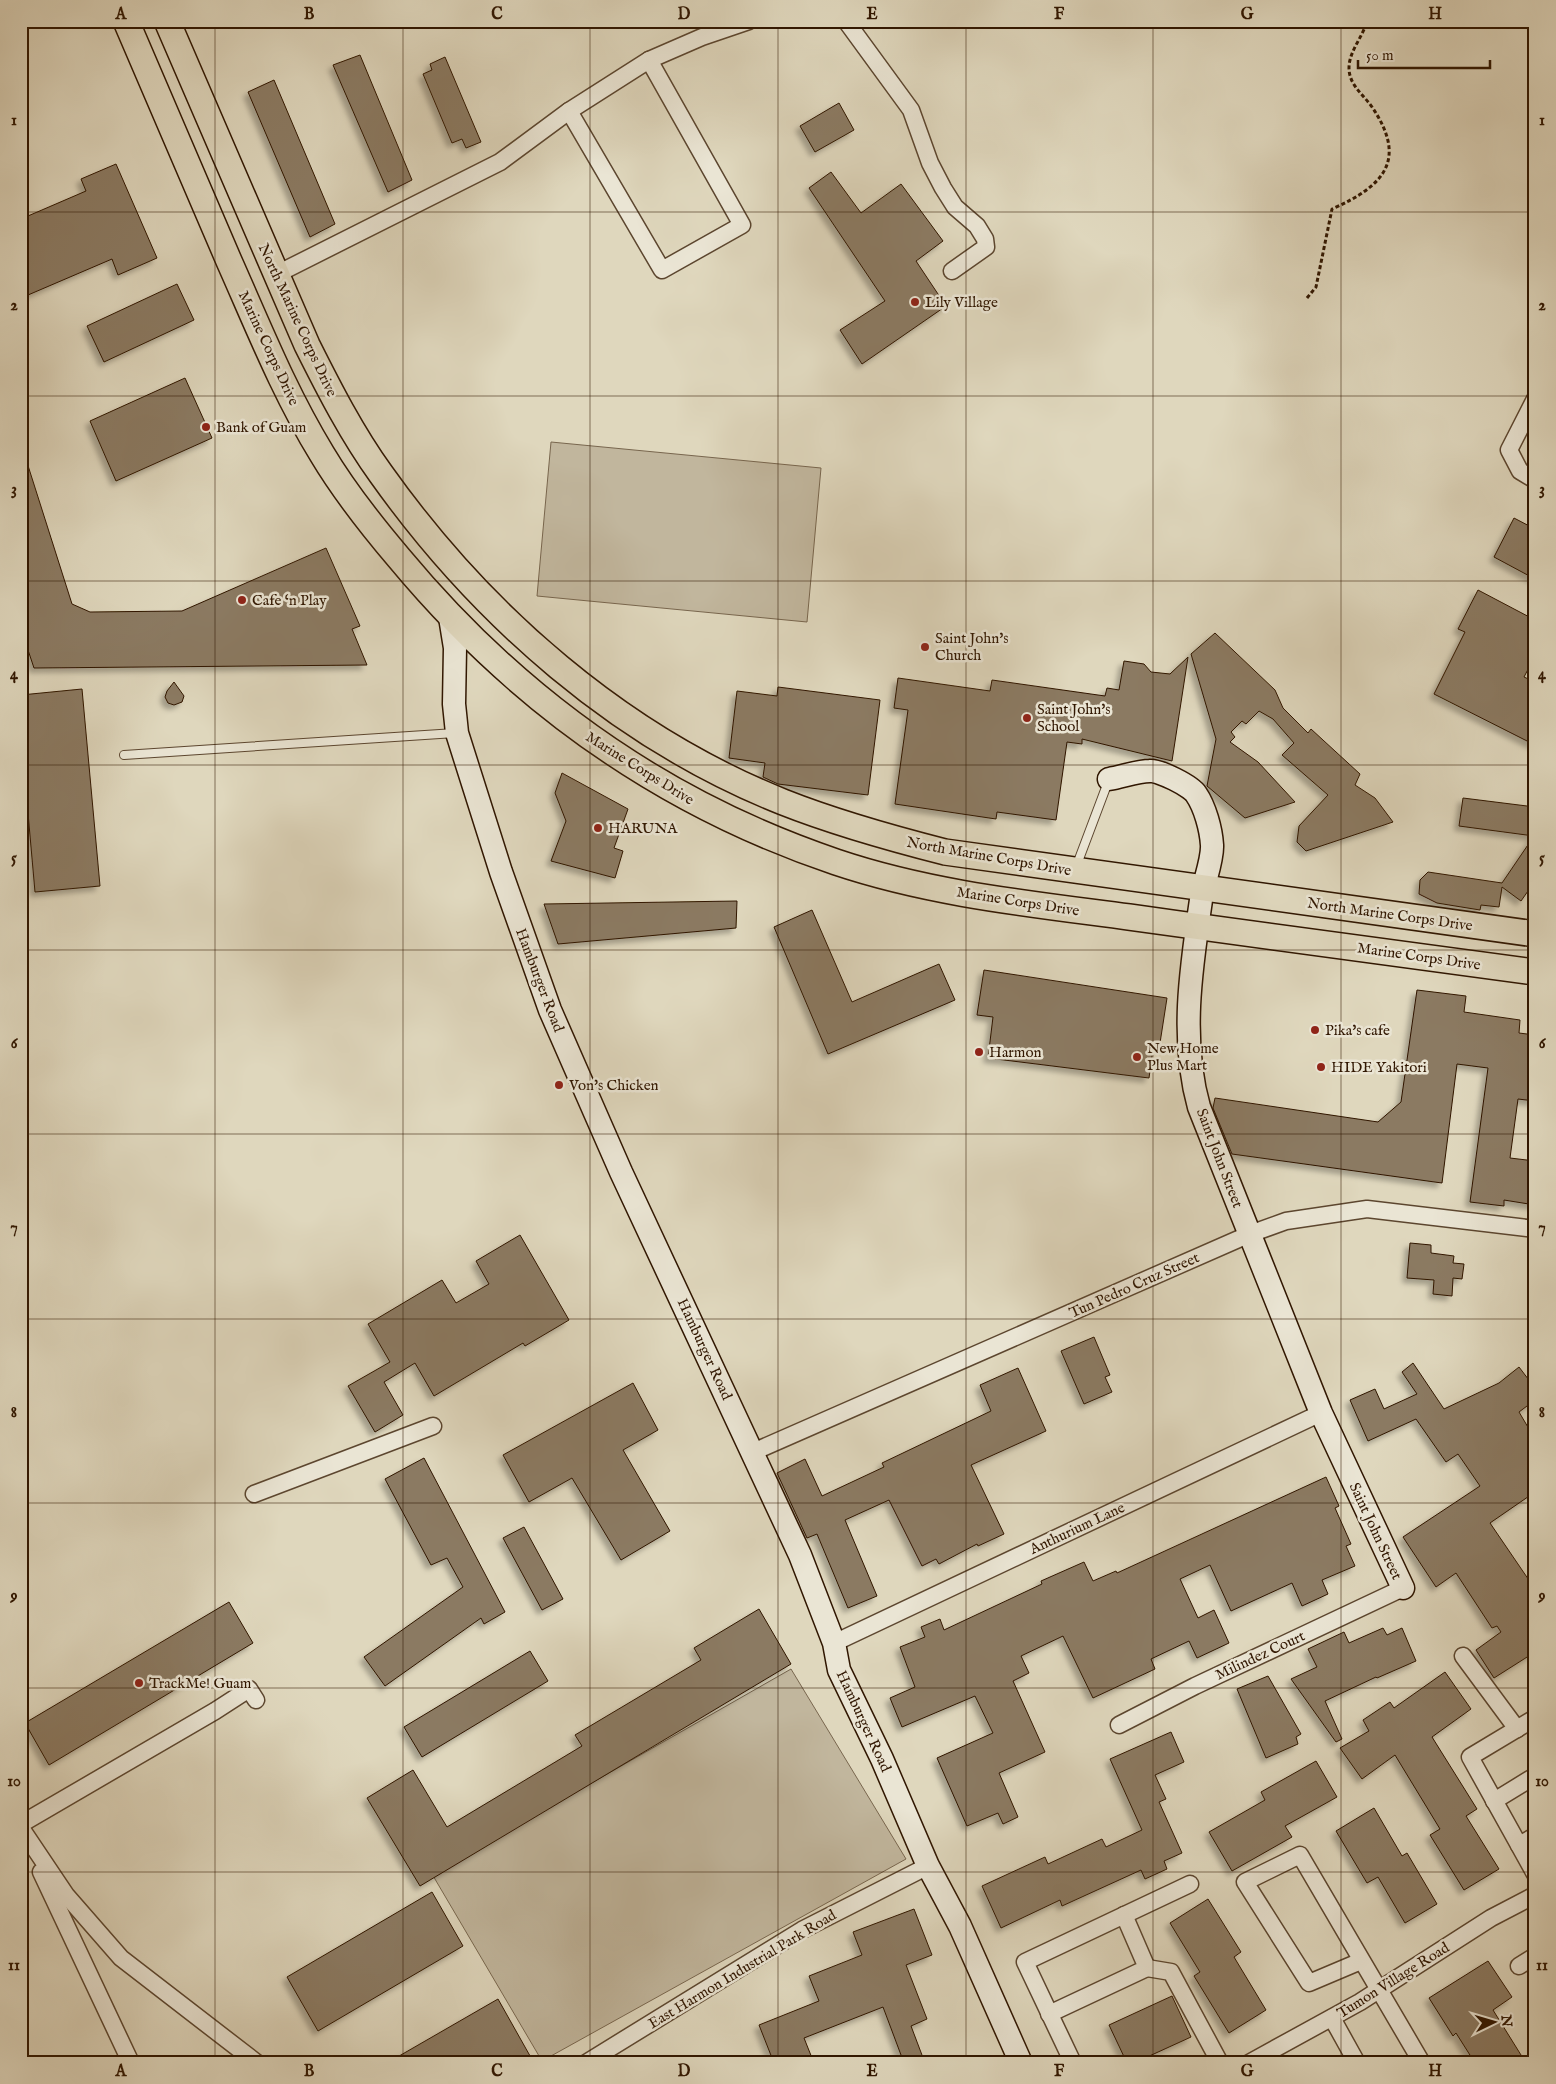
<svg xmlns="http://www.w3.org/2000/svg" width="1556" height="2084" font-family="'IM FELL English',serif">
<defs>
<filter id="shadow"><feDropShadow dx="-4.5" dy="4.5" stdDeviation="2.5" flood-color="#0004"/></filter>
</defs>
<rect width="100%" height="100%" fill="#dfd7bd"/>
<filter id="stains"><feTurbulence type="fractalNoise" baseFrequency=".004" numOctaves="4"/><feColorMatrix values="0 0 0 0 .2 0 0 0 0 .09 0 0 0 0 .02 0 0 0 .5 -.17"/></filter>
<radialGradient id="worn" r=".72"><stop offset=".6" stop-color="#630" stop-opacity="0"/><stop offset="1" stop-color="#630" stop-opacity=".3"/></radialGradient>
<g fill="#c1b69d" stroke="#78664e">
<polygon points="551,442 821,468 807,622 537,596"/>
<polygon points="791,1669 906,1859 542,2061 432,1874"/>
</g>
<g fill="#8b7a62" stroke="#301600" filter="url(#shadow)">
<polygon points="360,55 412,180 388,192 333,65"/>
<polygon points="445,57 481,142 466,148 462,139 452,143 423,74 432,70 430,64"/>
<polygon points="274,80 335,224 310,237 248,92"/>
<polygon points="839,103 854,130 815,152 800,126"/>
<polygon points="116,164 157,258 118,275 112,259 21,298 21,219 86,191 81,179"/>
<polygon points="831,172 861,213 901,184 943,241 916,261 946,306 862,364 840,330 885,301 809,188"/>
<polygon points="177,284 194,320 104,362 87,326"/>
<polygon points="185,378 212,438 116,481 90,421"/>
<polygon points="21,453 24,453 72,604 90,612 182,611 326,548 360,626 352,629 367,665 34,668 21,629"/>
<polygon points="1514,518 1535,529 1535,579 1494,557"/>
<polygon points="1478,590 1535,620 1535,656 1524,677 1535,682 1535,745 1434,694 1465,632 1458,629"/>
<polygon points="1215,633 1275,690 1283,708 1308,733 1311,729 1360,774 1355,785 1375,798 1393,822 1306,851 1297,842 1299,826 1328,795 1282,755 1294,743 1273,719 1259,711 1246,724 1242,721 1231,732 1235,737 1230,742 1258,762 1295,802 1245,818 1207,786 1216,739 1191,654"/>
<polygon points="1188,657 1172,761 1082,739 1082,744 1067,742 1056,820 997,812 996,819 895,804 908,710 894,708 898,678 990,691 992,680 1105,696 1107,688 1119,690 1124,661 1144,664 1151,672 1170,674"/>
<polygon points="174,682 184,696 182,702 174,705 168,703 165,697 167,691"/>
<polygon points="778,687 880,700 868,795 778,784 763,777 765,763 729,758 737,691 777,696"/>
<polygon points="82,689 100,886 35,892 21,734 21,695"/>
<polygon points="562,773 628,809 614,848 623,851 615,878 551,861 566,821 555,793"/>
<polygon points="1463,798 1535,807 1535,881 1521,901 1502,887 1499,907 1481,905 1480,910 1437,903 1419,894 1420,880 1428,872 1502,883 1534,836 1459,826"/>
<polygon points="737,901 736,928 558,944 544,904"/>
<polygon points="812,910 852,1002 939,964 955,1000 828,1054 774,927"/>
<polygon points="984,970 1167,998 1160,1043 1154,1042 1149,1078 988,1058 993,1017 977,1015"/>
<polygon points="1417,990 1466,996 1464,1012 1520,1020 1519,1033 1535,1035 1535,1101 1518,1099 1510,1158 1535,1161 1535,1205 1504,1200 1504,1206 1470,1202 1488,1068 1457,1064 1442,1183 1232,1154 1213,1108 1215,1098 1378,1122 1401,1102"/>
<polygon points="520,1235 569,1320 525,1346 523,1343 434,1396 415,1363 384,1382 403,1415 375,1432 348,1386 390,1362 368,1324 442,1280 456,1303 489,1284 476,1261"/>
<polygon points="1410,1243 1431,1245 1431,1253 1454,1256 1453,1263 1464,1264 1462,1279 1453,1278 1452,1296 1433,1294 1434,1280 1407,1278"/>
<polygon points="1094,1337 1110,1375 1105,1377 1112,1392 1084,1404 1061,1351"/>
<polygon points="1413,1363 1444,1409 1499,1383 1519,1367 1535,1388 1535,1400 1519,1412 1535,1439 1535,1492 1490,1523 1535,1589 1535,1652 1494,1678 1476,1650 1501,1632 1497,1626 1492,1628 1456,1573 1436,1587 1403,1537 1480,1486 1458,1454 1446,1462 1416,1419 1368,1441 1350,1400 1375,1389 1384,1409 1417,1394 1402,1372"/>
<polygon points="1018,1368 1046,1431 971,1465 1004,1534 978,1546 977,1544 939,1564 936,1559 922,1566 889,1500 845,1520 877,1596 848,1608 817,1534 807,1538 777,1473 805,1459 822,1496 884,1467 882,1463 991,1411 980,1385"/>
<polygon points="633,1383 658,1430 623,1450 670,1531 621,1560 572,1478 529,1502 503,1455"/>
<polygon points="424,1458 505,1612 484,1624 481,1618 385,1686 364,1657 463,1587 447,1558 431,1565 385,1479"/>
<polygon points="1326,1477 1339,1506 1335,1508 1351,1544 1346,1546 1355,1566 1322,1580 1328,1594 1302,1606 1292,1583 1231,1611 1210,1565 1180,1579 1198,1618 1214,1610 1229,1643 1197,1658 1189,1641 1151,1659 1155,1669 1093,1698 1063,1636 1021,1656 1029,1673 1013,1681 1045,1752 999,1773 1018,1817 1003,1824 998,1813 967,1826 937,1758 993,1733 975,1696 902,1727 890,1698 915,1687 900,1647 925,1637 921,1627 940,1619 944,1630 1042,1584 1041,1581 1084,1562 1093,1581 1116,1571 1117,1573"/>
<polygon points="524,1527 563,1599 542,1610 503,1538"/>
<polygon points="229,1602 253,1643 49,1765 25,1723"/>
<polygon points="759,1609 791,1664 420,1886 367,1798 413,1770 447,1827 582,1746 575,1735 701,1660 694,1648"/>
<polygon points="1383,1628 1387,1635 1402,1628 1416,1661 1377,1678 1376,1677 1325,1701 1342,1739 1336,1742 1291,1679 1317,1667 1308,1649 1344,1632 1349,1643"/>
<polygon points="530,1651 548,1681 422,1757 404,1727"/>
<polygon points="1445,1672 1471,1709 1432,1737 1477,1809 1466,1816 1499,1869 1464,1890 1430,1835 1440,1829 1395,1755 1362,1779 1340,1748 1369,1731 1363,1720 1390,1702 1394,1708"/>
<polygon points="1268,1676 1301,1734 1296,1737 1298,1744 1266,1758 1237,1689"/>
<polygon points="1171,1732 1184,1762 1155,1775 1166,1799 1159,1802 1182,1853 1164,1861 1167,1869 1145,1879 1141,1870 1062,1906 1060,1900 1001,1928 982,1886 1045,1857 1048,1864 1102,1839 1106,1847 1142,1830 1110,1759"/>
<polygon points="1316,1761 1337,1797 1285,1826 1292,1837 1232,1871 1209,1832 1265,1800 1261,1792"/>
<polygon points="1374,1808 1402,1856 1407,1853 1437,1904 1405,1923 1378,1877 1367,1883 1336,1831"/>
<polygon points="432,1892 463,1946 318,2031 287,1977"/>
<polygon points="1208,1899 1241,1952 1234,1957 1266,2010 1229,2033 1194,1976 1200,1972 1170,1923"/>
<polygon points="914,1909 932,1955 906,1965 927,2019 911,2026 925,2063 904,2063 883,2007 804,2038 814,2063 774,2063 759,2025 819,2001 809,1976 862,1955 853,1932"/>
<polygon points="1488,1961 1512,1997 1493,2010 1526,2063 1475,2063 1456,2033 1453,2036 1429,1998"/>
<polygon points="1172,1996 1191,2037 1134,2063 1127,2063 1109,2025"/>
<polygon points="498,1999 534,2063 387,2063"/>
</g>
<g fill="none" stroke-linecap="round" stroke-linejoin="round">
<g stroke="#5c462f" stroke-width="10">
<g id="lane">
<polyline points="124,755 455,733"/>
<polyline points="1076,867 1108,782"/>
</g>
</g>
<g stroke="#5c462f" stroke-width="19">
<g id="street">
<polyline points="846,21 911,110 930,163 943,188 955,207 977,226 985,239 986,247 952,271"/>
<polyline points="569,111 662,270 742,225 649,60"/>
<polyline points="277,274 500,162 569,111 649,60 702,37 749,21"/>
<polyline points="1535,399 1509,450 1520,471 1535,480"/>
<polyline points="753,1452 1250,1234 1286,1221 1367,1209 1535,1229"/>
<polyline points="254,1494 433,1426"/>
<polyline points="834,1643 1321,1413"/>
<polyline points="1463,1656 1517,1729"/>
<polyline points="1535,1718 1470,1757 1535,1874"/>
<polyline points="1119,1725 1195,1686 1403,1588"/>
<polyline points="1494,1801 1535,1776"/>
<polyline points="21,1824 215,1711 249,1689 256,1700"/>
<polyline points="21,1828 66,1895 121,1958 257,2063"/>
<polyline points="1519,1845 1535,1836"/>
<polyline points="41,1872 131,2063"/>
<polyline points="1361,1961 1309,1983 1245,1882 1300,1855 1422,2063"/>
<polyline points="1519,1966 1535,1956"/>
<polyline points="1147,1968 1171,1972 1220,2063"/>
<polyline points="1049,2014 1147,1968 1124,1915"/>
<polyline points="1332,2018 1357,2063"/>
<polyline points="586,2063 802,1930 928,1866"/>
<polyline points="1073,2063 1025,1962 1190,1884"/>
<polyline points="1249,2063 1360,2002 1491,1918 1535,1895"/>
</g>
</g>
<g stroke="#301600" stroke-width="25">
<g id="secondary">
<polyline points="450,617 455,648 454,704 457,733 501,872 550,1010 621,1172 800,1555 834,1643 839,1670 882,1759 928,1866 960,1926 1021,2063"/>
<path d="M1109,779C1122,777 1137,771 1150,771C1159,770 1191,786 1196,794C1205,807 1211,829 1212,845C1213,860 1203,884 1201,900C1191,968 1180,1040 1199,1107L1321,1413L1403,1588"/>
</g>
</g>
<g stroke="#301600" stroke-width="28">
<g id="primary">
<path d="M126,21C160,101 195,181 229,261C258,326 284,392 322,454C344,491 371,525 399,558C517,700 661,803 836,862C931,894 1031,904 1129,917C1264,936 1399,954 1535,972"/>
<path d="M167,21L307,345C329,389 352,434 381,474C482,616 620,737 783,802C836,823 890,838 945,852L1535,934"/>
</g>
</g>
<path stroke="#301600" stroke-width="3" stroke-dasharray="4 2.5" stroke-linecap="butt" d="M1307,298L1316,287L1332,209C1384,186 1408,160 1372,107C1363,94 1349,85 1349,68C1349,51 1363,37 1367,21"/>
<use href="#lane" stroke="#eae5d4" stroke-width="8"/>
<use href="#street" stroke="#eae5d4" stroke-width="16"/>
<use href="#secondary" stroke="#eae5d4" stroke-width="22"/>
<use href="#primary" stroke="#dfd7bd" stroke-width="25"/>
</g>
<path fill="none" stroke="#301600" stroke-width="1" stroke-opacity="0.55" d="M215,21V2063M403,21V2063M590,21V2063M778,21V2063M966,21V2063M1153,21V2063M1341,21V2063M21,212H1535M21,396H1535M21,581H1535M21,765H1535M21,950H1535M21,1134H1535M21,1319H1535M21,1503H1535M21,1688H1535M21,1872H1535"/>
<g fill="#8f2418" stroke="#eae5d4" stroke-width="2">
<circle cx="915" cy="302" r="5"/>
<circle cx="206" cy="427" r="5"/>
<circle cx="242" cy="600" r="5"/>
<circle cx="925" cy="647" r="5"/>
<circle cx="1027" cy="718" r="5"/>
<circle cx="598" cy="828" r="5"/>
<circle cx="1315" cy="1030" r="5"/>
<circle cx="979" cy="1052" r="5"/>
<circle cx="1137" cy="1057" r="5"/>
<circle cx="1321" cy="1067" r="5"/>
<circle cx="559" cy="1085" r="5"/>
<circle cx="139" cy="1683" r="5"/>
</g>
<g text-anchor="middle" stroke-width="5" stroke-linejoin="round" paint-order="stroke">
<g font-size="15" fill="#301600" stroke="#eae5d4" text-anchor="start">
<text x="925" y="307">Lily Village</text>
<text x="216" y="432">Bank of Guam</text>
<text x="252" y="605">Cafe ‘n Play</text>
<text x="935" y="643">Saint John's<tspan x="935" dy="17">Church</tspan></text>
<text x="1037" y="714">Saint John's<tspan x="1037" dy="17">School</tspan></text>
<text x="608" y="833">HARUNA</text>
<text x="1325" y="1035">Pika's cafe</text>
<text x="1147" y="1053">New Home<tspan x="1147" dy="17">Plus Mart</tspan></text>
<text x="989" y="1057">Harmon</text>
<text x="1331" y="1072">HIDE Yakitori</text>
<text x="569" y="1090">Von's Chicken</text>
<text x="149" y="1688">TrackMe! Guam</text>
</g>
<g font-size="15" fill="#301600" stroke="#eae5d4">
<text transform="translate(298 320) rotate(65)" y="5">North Marine Corps Drive</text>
<text transform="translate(269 348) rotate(65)" y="5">Marine Corps Drive</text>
<text transform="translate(640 768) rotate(32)" y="5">Marine Corps Drive</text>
<text transform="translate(989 856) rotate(10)" y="5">North Marine Corps Drive</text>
<text transform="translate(1018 901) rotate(9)" y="5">Marine Corps Drive</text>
<text transform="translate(1390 914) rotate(8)" y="5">North Marine Corps Drive</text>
<text transform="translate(1419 956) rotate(8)" y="5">Marine Corps Drive</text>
<text transform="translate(540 980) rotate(69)" y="5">Hamburger Road</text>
<text transform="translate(1220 1158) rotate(69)" y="5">Saint John Street</text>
<text transform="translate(1134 1285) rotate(-24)" y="5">Tun Pedro Cruz Street</text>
<text transform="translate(705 1349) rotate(65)" y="5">Hamburger Road</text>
<text transform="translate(1077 1528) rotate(-25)" y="5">Anthurium Lane</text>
<text transform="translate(1376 1531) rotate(65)" y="5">Saint John Street</text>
<text transform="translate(1260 1655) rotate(-25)" y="5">Milindez Court</text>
<text transform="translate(864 1721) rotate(65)" y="5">Hamburger Road</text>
<text transform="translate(742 1969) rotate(-31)" y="5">East Harmon Industrial Park Road</text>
<text transform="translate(1393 1980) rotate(-32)" y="5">Tumon Village Road</text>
</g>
</g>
<rect width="1556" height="2084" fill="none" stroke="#dfd7bd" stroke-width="55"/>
<g transform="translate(1494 2022) rotate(85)" stroke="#eae5d4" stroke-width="4" paint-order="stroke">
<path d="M0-4L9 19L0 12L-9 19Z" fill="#301600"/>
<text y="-8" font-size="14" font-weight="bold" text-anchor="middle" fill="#301600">N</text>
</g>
<path d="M1358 60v8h132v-8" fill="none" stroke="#301600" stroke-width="2.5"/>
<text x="1366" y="60" font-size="15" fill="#301600" stroke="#eae5d4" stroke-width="4" paint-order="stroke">50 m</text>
<rect x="28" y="28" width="1500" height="2028" fill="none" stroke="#301600" stroke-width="2"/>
<g font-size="16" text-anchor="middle" font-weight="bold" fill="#301600">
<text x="121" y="19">A</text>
<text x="309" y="19">B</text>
<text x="497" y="19">C</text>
<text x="684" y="19">D</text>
<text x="872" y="19">E</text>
<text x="1059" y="19">F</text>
<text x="1247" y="19">G</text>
<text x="1435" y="19">H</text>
<text x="14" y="125">1</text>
<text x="1542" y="125">1</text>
<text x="14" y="310">2</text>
<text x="1542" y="310">2</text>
<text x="14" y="494">3</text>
<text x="1542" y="494">3</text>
<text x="14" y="679">4</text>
<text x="1542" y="679">4</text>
<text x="14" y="863">5</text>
<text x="1542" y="863">5</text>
<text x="14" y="1048">6</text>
<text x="1542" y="1048">6</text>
<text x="14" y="1232">7</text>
<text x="1542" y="1232">7</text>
<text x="14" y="1417">8</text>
<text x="1542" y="1417">8</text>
<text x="14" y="1601">9</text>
<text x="1542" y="1601">9</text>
<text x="14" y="1786">10</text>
<text x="1542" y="1786">10</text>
<text x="14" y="1970">11</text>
<text x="1542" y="1970">11</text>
<text x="121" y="2076">A</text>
<text x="309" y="2076">B</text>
<text x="497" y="2076">C</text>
<text x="684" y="2076">D</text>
<text x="872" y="2076">E</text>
<text x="1059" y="2076">F</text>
<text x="1247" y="2076">G</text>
<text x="1435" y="2076">H</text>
</g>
<rect width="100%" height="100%" filter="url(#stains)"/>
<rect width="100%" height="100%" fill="url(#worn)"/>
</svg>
